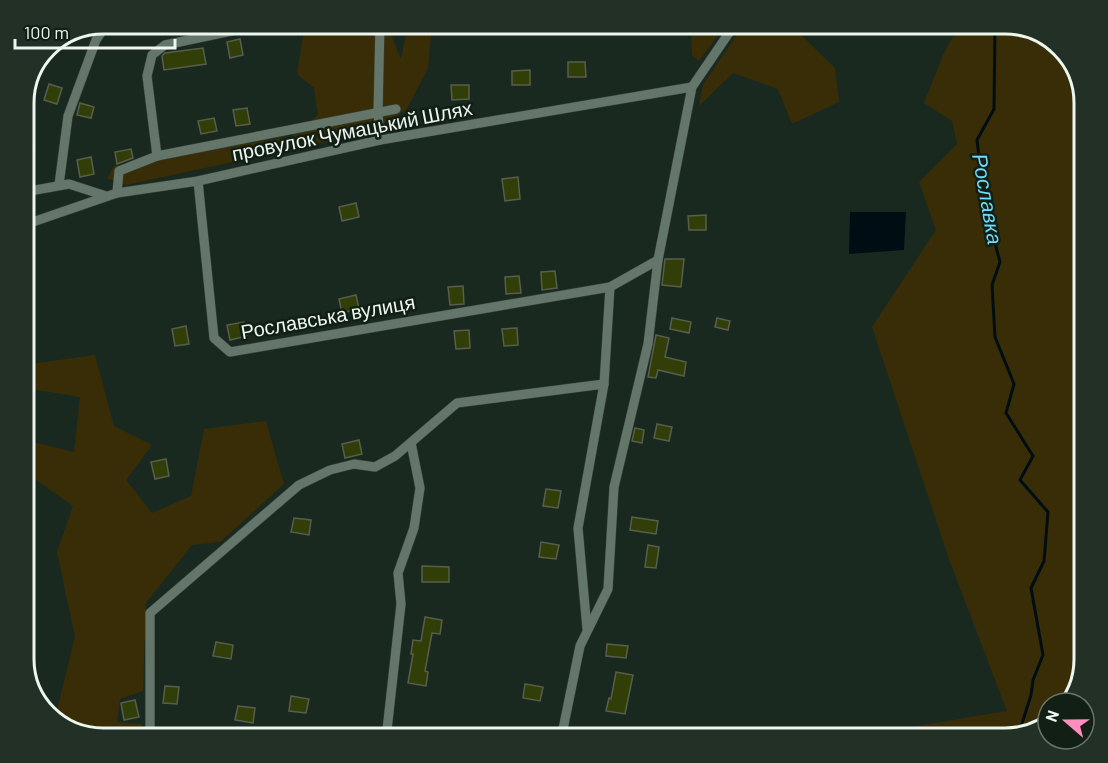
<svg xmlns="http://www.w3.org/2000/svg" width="1108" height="763" font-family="Barlow,sans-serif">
<rect width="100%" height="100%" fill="#1a291f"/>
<g fill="#392d08">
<polygon points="305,24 391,24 393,40 401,59 408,24 432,24 428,68 407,109 372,132 126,185 107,178 114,166 292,136 318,115 314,88 297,74"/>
<polygon points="689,24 726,24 699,61 692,55 691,25"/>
<polygon points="744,24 794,24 801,35 835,68 839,102 792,124 778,89 733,73 699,106 703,85"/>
<path d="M960,24C1002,24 1047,24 1073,63C1079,74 1081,92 1084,104V659L1071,703H1048V723C1021,747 943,739 907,739L917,726L1007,711L950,562L872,327L936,230L919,182L957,144L952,121L924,103L943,55Z"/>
<polygon points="95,355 114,426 152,445 126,480 152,513 191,496 204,429 266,421 284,484 220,542 192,545 146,603 143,691 120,699 117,722 142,724 142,739 104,739 59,725 58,706 75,637 57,552 73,506 32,477 24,506 24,440 74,452 80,397 24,388 24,376 30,364"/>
</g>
<polygon fill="#000e13" points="850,212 906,212 904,250 849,254"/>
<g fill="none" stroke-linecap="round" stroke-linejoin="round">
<polyline stroke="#000e13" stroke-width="3" points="995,24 994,109 977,140 985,205 1000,262 992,285 995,337 1014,384 1006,413 1033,456 1020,480 1048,512 1044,561 1031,588 1043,655 1033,680 1031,695 1019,733 1016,736"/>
</g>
<g fill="#313e07" stroke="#585e4d" stroke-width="1.5">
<polygon points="240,39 243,55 230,58 227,42"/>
<polygon points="203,48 206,64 164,70 162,56 165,53"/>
<polygon points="568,62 585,62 586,77 568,77"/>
<polygon points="530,70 530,85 512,85 512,71"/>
<polygon points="49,84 62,88 57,104 44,100"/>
<polygon points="451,85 469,85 469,99 452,100"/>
<polygon points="80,103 94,107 91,118 77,115"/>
<polygon points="247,108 250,124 236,126 233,110"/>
<polygon points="214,118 217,131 201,134 198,121"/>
<polygon points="131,149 133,158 117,164 115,152"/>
<polygon points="91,157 94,174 80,177 77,160"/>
<polygon points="518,177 520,199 505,201 502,179"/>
<polygon points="356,203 359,217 342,221 339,207"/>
<polygon points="706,215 706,230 689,230 688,216"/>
<polygon points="665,259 684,259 681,287 662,285"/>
<polygon points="555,271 557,288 542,290 541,272"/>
<polygon points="519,276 521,293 506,294 505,277"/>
<polygon points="463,286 464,304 450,305 448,287"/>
<polygon points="356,295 359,309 342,313 339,299"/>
<polygon points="672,318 691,322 689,333 670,329"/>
<polygon points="717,318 730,321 728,330 715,327"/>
<polygon points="244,322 247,336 230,340 227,325"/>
<polygon points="186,326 189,344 175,346 172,329"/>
<polygon points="517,328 518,345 504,346 502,329"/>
<polygon points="469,330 470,348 456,349 454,331"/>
<polygon points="656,335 669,338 665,357 686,362 684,376 658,370 656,378 648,377"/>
<polygon points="657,424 672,427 669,441 654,438"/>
<polygon points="635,428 644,430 642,443 632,441"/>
<polygon points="359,440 362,454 345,458 342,444"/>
<polygon points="166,459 169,476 155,479 151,462"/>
<polygon points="546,489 561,491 558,508 543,506"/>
<polygon points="632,517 658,521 656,534 630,530"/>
<polygon points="294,518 311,520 309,535 291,532"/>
<polygon points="541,542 559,545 556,559 539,557"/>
<polygon points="648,545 659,547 656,568 645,567"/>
<polygon points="422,566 449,567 449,582 422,582"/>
<polygon points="425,617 442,620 440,634 432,633 425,671 428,672 426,686 408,683 413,654 411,654 413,640 421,641"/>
<polygon points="216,642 233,645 231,659 213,656"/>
<polygon points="607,644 628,646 626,658 606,656"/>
<polygon points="616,672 633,675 625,714 606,711 609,698 611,699"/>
<polygon points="525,684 543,687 540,701 523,698"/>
<polygon points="165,686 179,687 177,704 163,703"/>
<polygon points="291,696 309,699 306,713 289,711"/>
<polygon points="135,700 139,717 124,720 121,703"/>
<polygon points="238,706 255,708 253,723 235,720"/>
</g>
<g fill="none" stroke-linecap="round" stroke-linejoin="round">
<g stroke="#38433b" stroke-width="10">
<g id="street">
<polyline points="380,140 378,113 380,24"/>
<polyline points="157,156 396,109"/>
<polyline points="198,181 214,338 230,352 610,287 658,260"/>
<polyline points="59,185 68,116 96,40 107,24"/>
<polyline points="24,192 69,184 106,196"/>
<polyline points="117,193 119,171 157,156 147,76 152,55 165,45 265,24"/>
<polyline points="24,225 117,193 198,181 380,140 692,87"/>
<polyline points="587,629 578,528 604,384 610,287"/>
<polyline points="150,739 150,613 299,485 330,470 354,464 375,467 395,456 457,403 604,384"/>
<polyline points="386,739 401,604 398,573 414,528 420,488 411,443"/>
<polyline points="561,739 580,646 608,589 614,487 648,344 658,260 692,87 735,24"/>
</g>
</g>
<use href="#street" stroke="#647569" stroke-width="9"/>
</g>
<g text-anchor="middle" stroke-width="5" stroke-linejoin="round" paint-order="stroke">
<g font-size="20" fill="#edf6ef" stroke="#111f15">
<text transform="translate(352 131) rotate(-11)" y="7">провулок Чумацький Шлях</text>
<text transform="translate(328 317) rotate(-10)" y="7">Рославська вулиця</text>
</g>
<g font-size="21" font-style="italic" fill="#70daf8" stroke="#111f15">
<text transform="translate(987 199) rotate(80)" y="7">Рославка</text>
</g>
</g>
<path d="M0 0H1108V763H0ZM103 34H1005A69 69 0 0 1 1074 103V659A69 69 0 0 1 1005 728H103A69 69 0 0 1 34 659V103A69 69 0 0 1 103 34Z" fill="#233026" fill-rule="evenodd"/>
<path fill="none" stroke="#edf6ef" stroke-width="3" d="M103 34H1005A69 69 0 0 1 1074 103V659A69 69 0 0 1 1005 728H103A69 69 0 0 1 34 659V103A69 69 0 0 1 103 34Z"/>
<g transform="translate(1066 721) rotate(290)"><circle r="28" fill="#111f15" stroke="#69756c" stroke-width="1.5"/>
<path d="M0-4.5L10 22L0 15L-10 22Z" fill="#fd8ebe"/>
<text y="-9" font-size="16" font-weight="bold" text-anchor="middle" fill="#edf6ef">N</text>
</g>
<path d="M15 39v9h160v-9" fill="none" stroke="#edf6ef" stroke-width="3"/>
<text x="24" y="39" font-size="18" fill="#edf6ef" stroke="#111f15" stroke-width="4.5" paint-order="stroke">100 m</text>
</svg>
